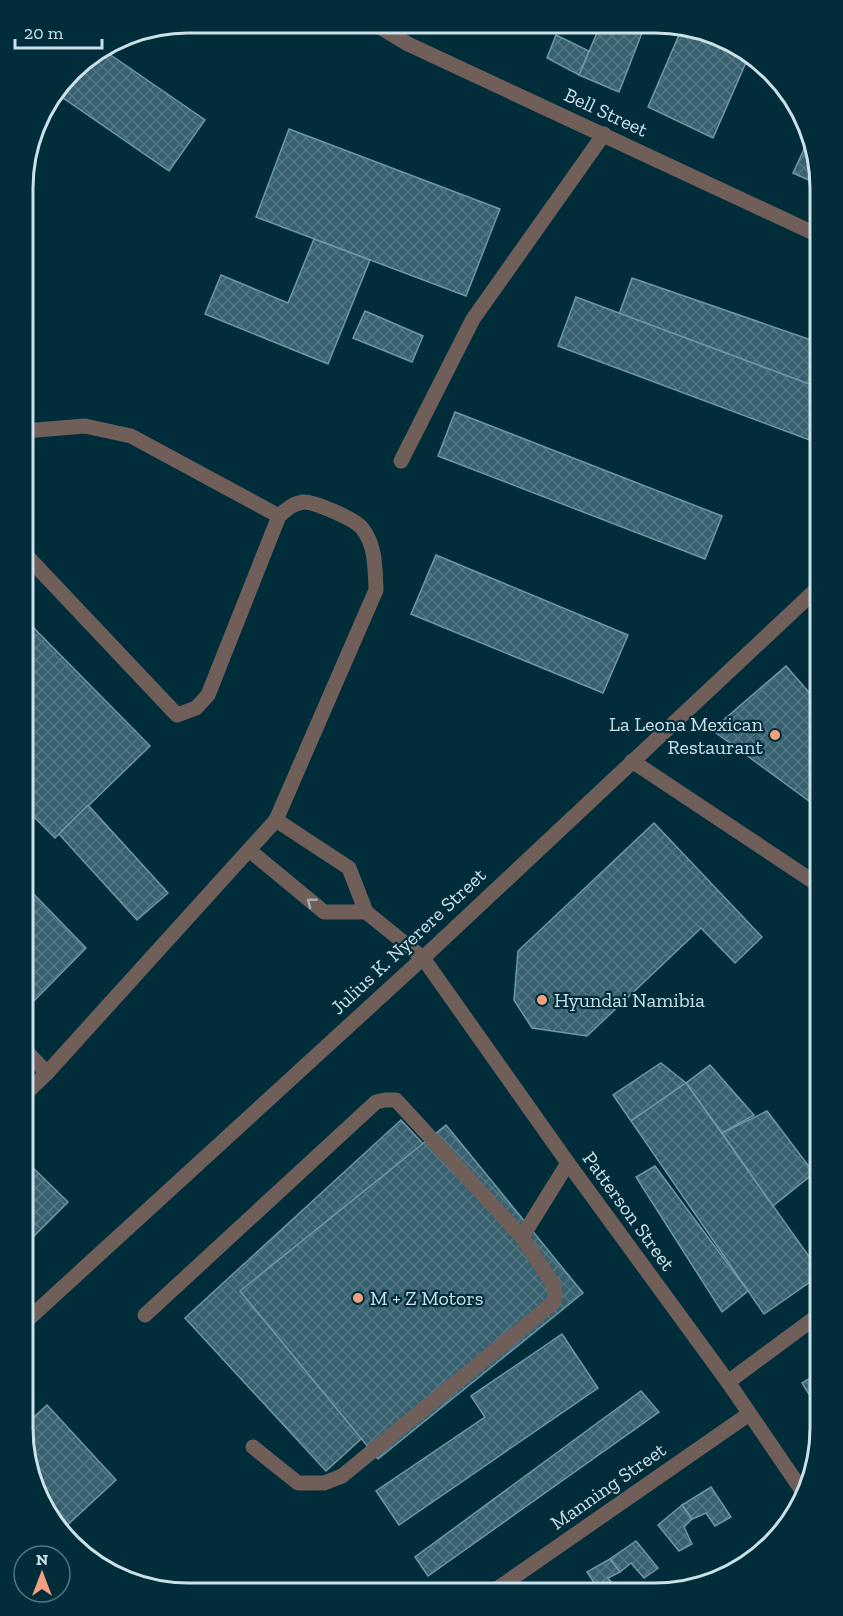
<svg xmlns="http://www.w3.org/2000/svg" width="843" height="1616" font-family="'Zilla Slab',serif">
<defs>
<pattern id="building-cross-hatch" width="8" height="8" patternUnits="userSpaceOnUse" patternTransform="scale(1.5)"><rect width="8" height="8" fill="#386170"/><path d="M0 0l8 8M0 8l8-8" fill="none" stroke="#537784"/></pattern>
</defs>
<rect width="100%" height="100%" fill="#012d3b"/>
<g fill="url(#building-cross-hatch)" stroke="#6e98a9" stroke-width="1.5">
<polygon points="593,25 645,25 619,92 579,75 599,28"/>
<polygon points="682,28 747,60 713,138 648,107"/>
<polygon points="556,35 589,51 579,75 547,58"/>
<polygon points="102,49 205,120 169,171 56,93 79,64"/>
<polygon points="289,129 500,209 466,296 256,217"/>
<polygon points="811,134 812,135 820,185 793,173"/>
<polygon points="314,239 370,260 328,364 205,314 221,275 288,303"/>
<polygon points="632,278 820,343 820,425 606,351"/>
<polygon points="576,297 820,388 820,428 815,442 558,346"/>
<polygon points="365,311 423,336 412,362 353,338"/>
<polygon points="455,412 722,516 705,559 438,456"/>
<polygon points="436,555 628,635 603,693 411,614"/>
<polygon points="23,617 150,746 55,838 23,806"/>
<polygon points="786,666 820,705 820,809 712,730"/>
<polygon points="88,805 168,893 137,920 59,834"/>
<polygon points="654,823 762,937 735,963 701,928 587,1036 532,1028 514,1000 518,951"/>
<polygon points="23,883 86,948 31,1004 23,995"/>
<polygon points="661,1063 686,1083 631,1121 613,1095"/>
<polygon points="710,1065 754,1115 722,1133 686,1083"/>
<polygon points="686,1083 820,1272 820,1275 764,1314 631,1121"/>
<polygon points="767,1111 814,1173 773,1206 722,1133"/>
<polygon points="401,1120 543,1273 326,1471 185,1318"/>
<polygon points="446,1125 583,1293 378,1459 240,1291"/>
<polygon points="24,1159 68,1202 23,1247 23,1160"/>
<polygon points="655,1166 748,1291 722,1312 636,1177"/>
<polygon points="562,1334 598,1388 399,1525 376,1491 485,1417 471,1396"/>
<polygon points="820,1372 820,1412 802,1383"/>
<polygon points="641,1391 659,1412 428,1576 415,1557"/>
<polygon points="47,1405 116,1480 63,1529 31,1481 22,1428"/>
<polygon points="711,1487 731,1517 715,1526 706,1513 692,1519 682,1505"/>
<polygon points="682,1505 692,1519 684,1527 692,1544 679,1551 658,1525"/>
<polygon points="636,1541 658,1568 644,1578 631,1563 620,1572 610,1559"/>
<polygon points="610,1559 620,1572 608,1578 620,1593 601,1593 587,1572"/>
</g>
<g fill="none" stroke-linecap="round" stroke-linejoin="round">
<g stroke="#6f5f58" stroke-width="15">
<polyline points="24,431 85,426 131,436 279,516"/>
<polyline points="401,461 473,319 604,134"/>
<polyline points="632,761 820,886"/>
<polyline points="276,820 349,868 366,912 423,958"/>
<polyline points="249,850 324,912 366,912"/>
<polyline points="23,1048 47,1073"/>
<path d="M23,1096L47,1073L276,820L376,590C375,568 376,546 362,528C355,519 313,501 303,502C292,504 287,509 279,516L208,695L196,708L177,715L23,552"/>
<polyline points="145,1315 376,1102 385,1100 396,1100 522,1237"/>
<polyline points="253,1447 298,1483 324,1483 342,1476 553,1303 555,1295 554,1286 522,1237 568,1163"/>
</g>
<g stroke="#6f5f58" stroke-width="15">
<polyline points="375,24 408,44 820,236"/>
<polyline points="423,958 568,1163 728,1382 801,1489"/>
<polyline points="728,1382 820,1314"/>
<polyline points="491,1593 749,1414"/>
</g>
<polyline stroke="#6f5f58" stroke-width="15" points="23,1324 423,958 820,586"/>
</g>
<defs><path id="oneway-chevron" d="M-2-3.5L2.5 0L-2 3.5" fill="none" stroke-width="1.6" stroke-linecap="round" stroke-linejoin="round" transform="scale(1.5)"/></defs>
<use stroke="#a6adaf" href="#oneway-chevron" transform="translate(311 902) rotate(-142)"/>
<g fill="#f1a17d" stroke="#012d3b" stroke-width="2">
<circle cx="775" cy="735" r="6"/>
<circle cx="542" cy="1000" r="6"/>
<circle cx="358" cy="1298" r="6"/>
</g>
<g text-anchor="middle" stroke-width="4.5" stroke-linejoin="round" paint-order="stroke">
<g font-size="20" fill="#cbe1e9" stroke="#012d3b">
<text transform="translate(606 112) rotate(25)" y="7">Bell Street</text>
<text transform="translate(408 941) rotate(-43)" y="7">Julius K. Nyerere Street</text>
<text transform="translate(629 1211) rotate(54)" y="7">Patterson Street</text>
<text transform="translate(608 1486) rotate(-35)" y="7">Manning Street</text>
</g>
<g font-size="20" fill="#cbe1e9" stroke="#012d3b" text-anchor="start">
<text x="763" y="731" text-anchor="end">La Leona Mexican<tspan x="763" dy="23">Restaurant</tspan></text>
<text x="554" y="1007">Hyundai Namibia</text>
<text x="370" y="1305">M + Z Motors</text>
</g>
</g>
<path d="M0 0H843V1616H0ZM188 33H655A155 155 0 0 1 810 188V1428A155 155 0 0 1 655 1583H188A155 155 0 0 1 33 1428V188A155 155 0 0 1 188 33Z" fill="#012d3b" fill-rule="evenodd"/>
<path fill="none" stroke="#cbe1e9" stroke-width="3" d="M188 33H655A155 155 0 0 1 810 188V1428A155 155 0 0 1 655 1583H188A155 155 0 0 1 33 1428V188A155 155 0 0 1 188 33Z"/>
<g transform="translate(42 1574)"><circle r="28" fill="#012d3b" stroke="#527581" stroke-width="1.5"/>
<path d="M0-4.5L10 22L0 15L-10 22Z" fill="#f1a17d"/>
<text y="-9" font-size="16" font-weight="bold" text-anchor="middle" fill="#cbe1e9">N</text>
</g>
<path d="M15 39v9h87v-9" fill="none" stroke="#cbe1e9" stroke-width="3"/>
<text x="24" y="39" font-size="18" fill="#cbe1e9" stroke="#012d3b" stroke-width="4.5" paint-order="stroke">20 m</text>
</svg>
